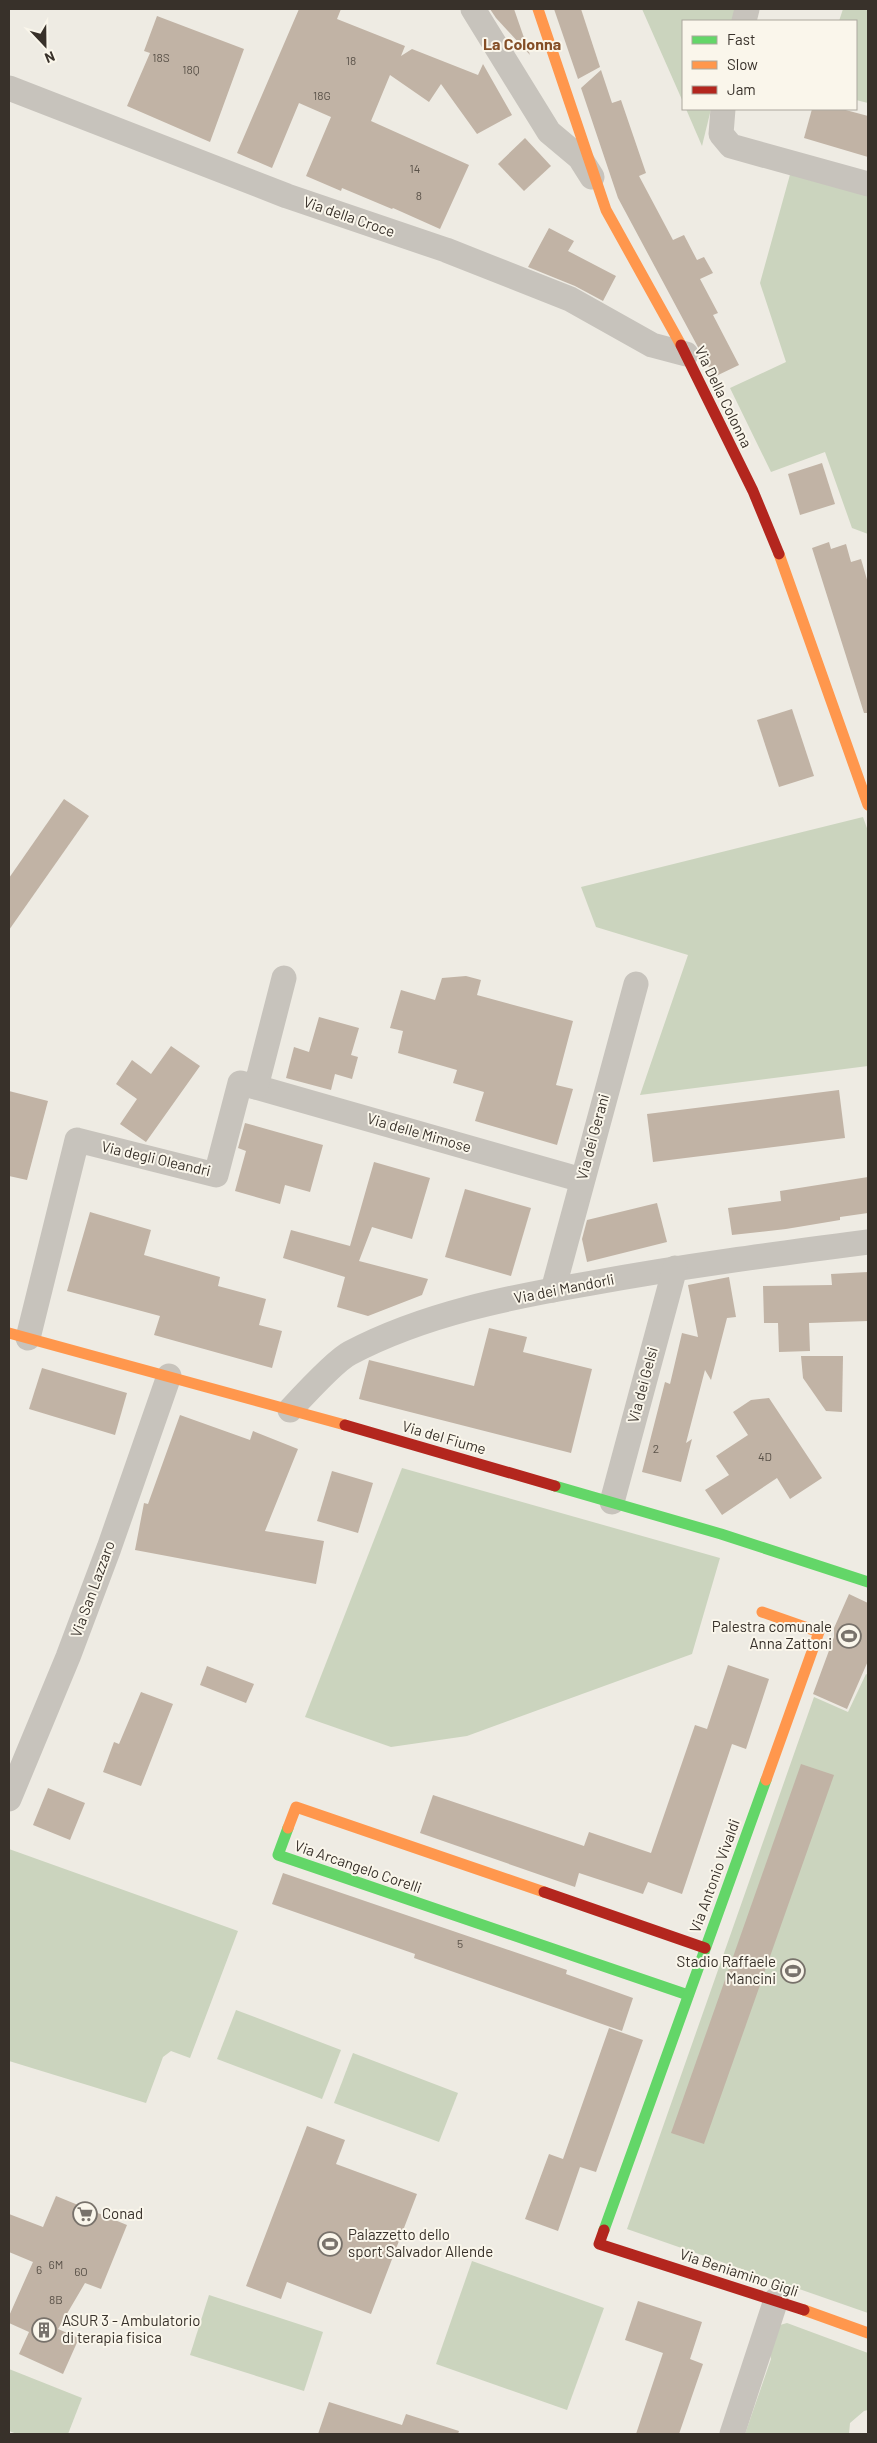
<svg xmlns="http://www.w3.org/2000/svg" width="877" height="2443" font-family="Barlow,sans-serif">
<rect width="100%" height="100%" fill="#eeebe3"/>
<g fill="#cbd4be">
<polygon points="642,9 735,9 732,21 683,21 683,102"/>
<polygon points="843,9 868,9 868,103 856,100 856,21 839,21"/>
<polygon points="686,109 711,109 702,146"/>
<polygon points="791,171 868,192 868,534 852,528 825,452 771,472 730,388 786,362 760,283"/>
<polygon points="863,817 868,831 868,1066 640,1095 688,955 596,927 581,887"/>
<polygon points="402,1468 720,1558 692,1654 467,1736 391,1747 305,1717"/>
<polygon points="866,1674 868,1675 868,2313 627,2229 814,1697 848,1712"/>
<polygon points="9,1849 238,1931 190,2058 171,2051 163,2057 146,2103 9,2061"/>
<polygon points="236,2010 341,2050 322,2099 217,2059"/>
<polygon points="353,2053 458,2093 439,2142 334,2103"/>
<polygon points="472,2261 604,2308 567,2410 436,2364"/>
<polygon points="209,2295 323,2332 304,2391 190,2355"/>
<polygon points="787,2323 868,2353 868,2410 864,2411 850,2423 849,2434 745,2434 771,2359 767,2342 773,2327"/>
<polygon points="9,2369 82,2398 68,2434 17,2434 9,2431"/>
</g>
<g fill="#c1b3a5">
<polygon points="299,9 341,9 337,19 405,46 401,56 412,49 478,75 483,64 512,115 477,134 441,84 429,102 390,75 371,121 469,165 440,229 393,208 392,209 342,188 341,191 306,176 331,117 299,103 272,168 237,153"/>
<polygon points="490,9 514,9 530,55 496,18"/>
<polygon points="554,9 581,9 600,67 578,79"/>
<polygon points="157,16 244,49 210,142 127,106 150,53 144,51"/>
<polygon points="601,70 612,103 621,100 646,173 639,176 673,240 684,235 697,260 704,257 713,273 700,279 718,313 713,315 739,365 714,377 618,198 581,88"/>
<polygon points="812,109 842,109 868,116 868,157 804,138"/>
<polygon points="525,138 551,166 524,191 498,164"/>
<polygon points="549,228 574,241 568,251 616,276 603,301 575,286 528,267"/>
<polygon points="822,463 835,504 800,515 788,474"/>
<polygon points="829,542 831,549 846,544 851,562 861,559 868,583 868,713 864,713 812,548"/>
<polygon points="792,709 814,776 779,787 757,720"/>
<polygon points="64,799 89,816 9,930 9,878"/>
<polygon points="466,976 481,980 477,995 573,1021 556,1085 573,1089 557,1145 475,1121 484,1092 453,1083 457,1070 398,1053 403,1031 390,1028 401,990 435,1000 442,978"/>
<polygon points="319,1017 359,1028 351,1055 358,1057 352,1079 335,1074 331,1090 286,1078 294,1047 309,1052"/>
<polygon points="171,1046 200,1066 146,1142 120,1124 137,1099 116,1084 132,1060 151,1074"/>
<polygon points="839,1090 845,1138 653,1162 647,1114"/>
<polygon points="9,1091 48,1101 27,1180 9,1176"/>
<polygon points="245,1123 323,1145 310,1192 285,1185 280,1204 235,1191 246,1151 238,1148"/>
<polygon points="374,1162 430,1178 412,1239 372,1227 359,1261 428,1279 422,1295 368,1316 337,1307 345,1277 283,1258 291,1230 350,1246"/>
<polygon points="868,1177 868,1213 840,1217 840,1220 786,1229 732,1235 728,1208 781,1201 780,1191"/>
<polygon points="465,1189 531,1208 511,1276 445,1257"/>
<polygon points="657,1203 667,1242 587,1262 582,1239 587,1220"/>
<polygon points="90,1212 151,1230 144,1255 220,1277 218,1286 266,1299 259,1325 282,1331 272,1368 154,1335 160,1316 67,1291"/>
<polygon points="868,1272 868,1321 809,1323 810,1351 779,1352 778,1323 764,1323 763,1286 832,1285 831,1274"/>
<polygon points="729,1277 736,1317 727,1318 711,1380 705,1370 686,1443 692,1439 681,1482 642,1472 665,1382 670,1384 682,1333 698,1337 688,1285"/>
<polygon points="489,1328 527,1337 523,1352 592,1369 571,1453 359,1399 369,1360 474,1386"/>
<polygon points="801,1356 843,1356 842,1412 826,1411 803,1378"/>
<polygon points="42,1368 127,1393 115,1435 29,1409"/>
<polygon points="769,1398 822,1478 790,1499 777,1478 722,1515 705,1490 729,1475 716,1456 748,1435 733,1412 751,1400"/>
<polygon points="180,1415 250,1440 253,1431 298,1449 265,1531 324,1541 316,1584 135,1550 144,1503 148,1504"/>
<polygon points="332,1471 373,1483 358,1533 317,1521"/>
<polygon points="849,1594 868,1603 868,1661 847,1709 813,1694 834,1637 834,1628"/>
<polygon points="728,1665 769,1679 746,1749 732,1744 682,1894 648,1882 643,1894 579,1873 575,1887 420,1833 433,1795 584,1846 589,1832 651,1853 695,1725 707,1729"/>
<polygon points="207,1666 254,1684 246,1703 200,1685"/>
<polygon points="141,1692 173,1704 141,1786 103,1772 114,1742 119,1744"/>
<polygon points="801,1764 834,1775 704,2144 671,2133"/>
<polygon points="48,1788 85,1803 70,1840 33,1825"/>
<polygon points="283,1873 567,1970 566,1974 633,1998 622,2031 414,1958 415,1954 272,1904"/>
<polygon points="609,2028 643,2040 596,2172 580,2167 558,2231 525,2219 549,2154 563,2159"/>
<polygon points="307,2126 345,2140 336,2164 417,2194 371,2314 287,2282 281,2299 246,2286"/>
<polygon points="56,2196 127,2225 101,2289 85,2283 58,2329 79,2338 63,2374 19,2354 29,2332 9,2323 9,2316 33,2262 9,2252 9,2214 43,2227"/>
<polygon points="638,2301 702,2322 690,2359 703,2364 679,2434 636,2434 663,2353 625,2340"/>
<polygon points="329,2402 402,2425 406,2414 459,2431 458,2434 318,2434"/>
</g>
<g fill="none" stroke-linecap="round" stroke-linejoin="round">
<g stroke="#c7c3bc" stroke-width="25">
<polyline points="473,9 549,132 580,158 592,177"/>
<polyline points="744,21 747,9"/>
<polyline points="9,88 287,196 446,250 570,299 652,345 686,354"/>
<polyline points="723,109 721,134 731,146 868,184"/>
<polyline points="256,1087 582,1180"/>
<polyline points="553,1290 636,984"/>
<polyline points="28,1338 77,1140 216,1175 240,1083 256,1087 284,978"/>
<path d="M290,1410C302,1397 336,1360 350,1353C424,1314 510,1297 592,1283C684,1266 776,1254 868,1242"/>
<polyline points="612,1502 675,1268"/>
<polyline points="9,1799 68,1657 109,1548 169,1376"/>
<polyline points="732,2434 776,2300"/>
</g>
<g stroke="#63d668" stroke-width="11">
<polyline points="555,1486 721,1534 868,1582"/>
<polyline points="288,1828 278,1855 688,1995"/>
<polyline points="604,2230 766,1780"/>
</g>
<g stroke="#ff974d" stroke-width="11">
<polyline points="538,9 606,210 681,345"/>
<polyline points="779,554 868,805"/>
<polyline points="9,1333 345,1425"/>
<polyline points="762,1612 819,1632 766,1780"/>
<polyline points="288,1828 296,1807 544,1892"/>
<polyline points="804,2310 868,2333"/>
</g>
<g stroke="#b3261e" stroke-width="11">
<polyline points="681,345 753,491 779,554"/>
<polyline points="345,1425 555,1486"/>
<polyline points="544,1892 705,1948"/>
<polyline points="604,2230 599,2244 804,2310"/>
</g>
</g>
<defs>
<g id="stadium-ring" transform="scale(1.25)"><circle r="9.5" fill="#faf6eb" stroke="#78726b" stroke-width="1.5"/><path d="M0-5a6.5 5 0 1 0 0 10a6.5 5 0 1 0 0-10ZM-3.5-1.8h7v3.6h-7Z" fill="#78726b"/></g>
<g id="supermarket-ring" transform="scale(1.25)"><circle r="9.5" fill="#faf6eb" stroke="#78726b" stroke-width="1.5"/><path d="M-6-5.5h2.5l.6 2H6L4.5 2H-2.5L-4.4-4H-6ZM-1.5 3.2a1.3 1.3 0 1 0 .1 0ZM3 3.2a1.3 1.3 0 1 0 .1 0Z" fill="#78726b"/></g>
<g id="building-ring" transform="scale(1.25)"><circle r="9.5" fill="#faf6eb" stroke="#78726b" stroke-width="1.5"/><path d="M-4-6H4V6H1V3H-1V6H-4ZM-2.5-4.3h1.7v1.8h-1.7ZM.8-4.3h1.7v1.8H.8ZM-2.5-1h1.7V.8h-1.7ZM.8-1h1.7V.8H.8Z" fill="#78726b"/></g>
</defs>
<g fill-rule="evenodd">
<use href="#stadium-ring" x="849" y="1636"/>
<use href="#stadium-ring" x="793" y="1971"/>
<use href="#supermarket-ring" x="85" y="2214"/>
<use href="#stadium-ring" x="330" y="2244"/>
<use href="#building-ring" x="44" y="2330"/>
</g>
<g text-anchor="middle" stroke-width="4" stroke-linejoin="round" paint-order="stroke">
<g font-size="12" fill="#5a5249">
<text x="161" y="62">18S</text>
<text x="351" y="65">18</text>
<text x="191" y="74">18Q</text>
<text x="322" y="100">18G</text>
<text x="415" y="173">14</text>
<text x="419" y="200">8</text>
<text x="656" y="1453">2</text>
<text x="765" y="1461">4D</text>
<text x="460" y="1948">5</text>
<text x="56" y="2269">6M</text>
<text x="39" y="2274">6</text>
<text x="81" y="2276">6O</text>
<text x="56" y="2304">8B</text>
</g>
<g font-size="15" fill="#38312a" stroke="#faf6eb">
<text transform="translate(349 217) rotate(19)" y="5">Via della Croce</text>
<text transform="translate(723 397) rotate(64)" y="5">Via Della Colonna</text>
<text transform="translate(419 1133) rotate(16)" y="5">Via delle Mimose</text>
<text transform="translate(593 1137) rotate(-75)" y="5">Via dei Gerani</text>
<text transform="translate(156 1159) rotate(13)" y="5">Via degli Oleandri</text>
<text transform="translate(564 1289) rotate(-11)" y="5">Via dei Mandorli</text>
<text transform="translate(643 1385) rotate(-75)" y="5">Via dei Gelsi</text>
<text transform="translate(444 1438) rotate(16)" y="5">Via del Fiume</text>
<text transform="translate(93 1589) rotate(-70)" y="5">Via San Lazzaro</text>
<text transform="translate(358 1867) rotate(19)" y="5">Via Arcangelo Corelli</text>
<text transform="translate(715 1876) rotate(-70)" y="5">Via Antonio Vivaldi</text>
<text transform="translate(739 2273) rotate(18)" y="5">Via Beniamino Gigli</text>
</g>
<g font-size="15" fill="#38312a" stroke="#faf6eb" text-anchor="start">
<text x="832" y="1632" text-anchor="end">Palestra comunale<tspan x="832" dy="17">Anna Zattoni</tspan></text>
<text x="776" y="1967" text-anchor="end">Stadio Raffaele<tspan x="776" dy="17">Mancini</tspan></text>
<text x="102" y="2219">Conad</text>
<text x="348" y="2240">Palazzetto dello<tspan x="348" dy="17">sport Salvador Allende</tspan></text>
<text x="62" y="2326">ASUR 3 - Ambulatorio<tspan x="62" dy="17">di terapia fisica</tspan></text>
</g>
<g font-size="16" font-weight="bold" fill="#844e26" stroke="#faf6eb">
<text x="522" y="50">La Colonna</text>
</g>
</g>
<rect width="877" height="2443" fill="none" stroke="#38312a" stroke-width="20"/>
<rect x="682" y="20" width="175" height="90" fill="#faf6eb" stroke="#aca79e"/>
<rect x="692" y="36" width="25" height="8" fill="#63d668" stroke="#aca79e"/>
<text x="727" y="45" font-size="15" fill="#38312a">Fast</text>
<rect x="692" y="61" width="25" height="8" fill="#ff974d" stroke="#aca79e"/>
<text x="727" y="70" font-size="15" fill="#38312a">Slow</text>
<rect x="692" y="86" width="25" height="8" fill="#b3261e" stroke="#aca79e"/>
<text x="727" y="95" font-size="15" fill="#38312a">Jam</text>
<g transform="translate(45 45) rotate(158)" stroke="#faf6eb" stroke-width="4" paint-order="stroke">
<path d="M0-4L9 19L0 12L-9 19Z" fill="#38312a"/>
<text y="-8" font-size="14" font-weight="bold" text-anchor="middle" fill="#38312a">N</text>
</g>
</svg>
